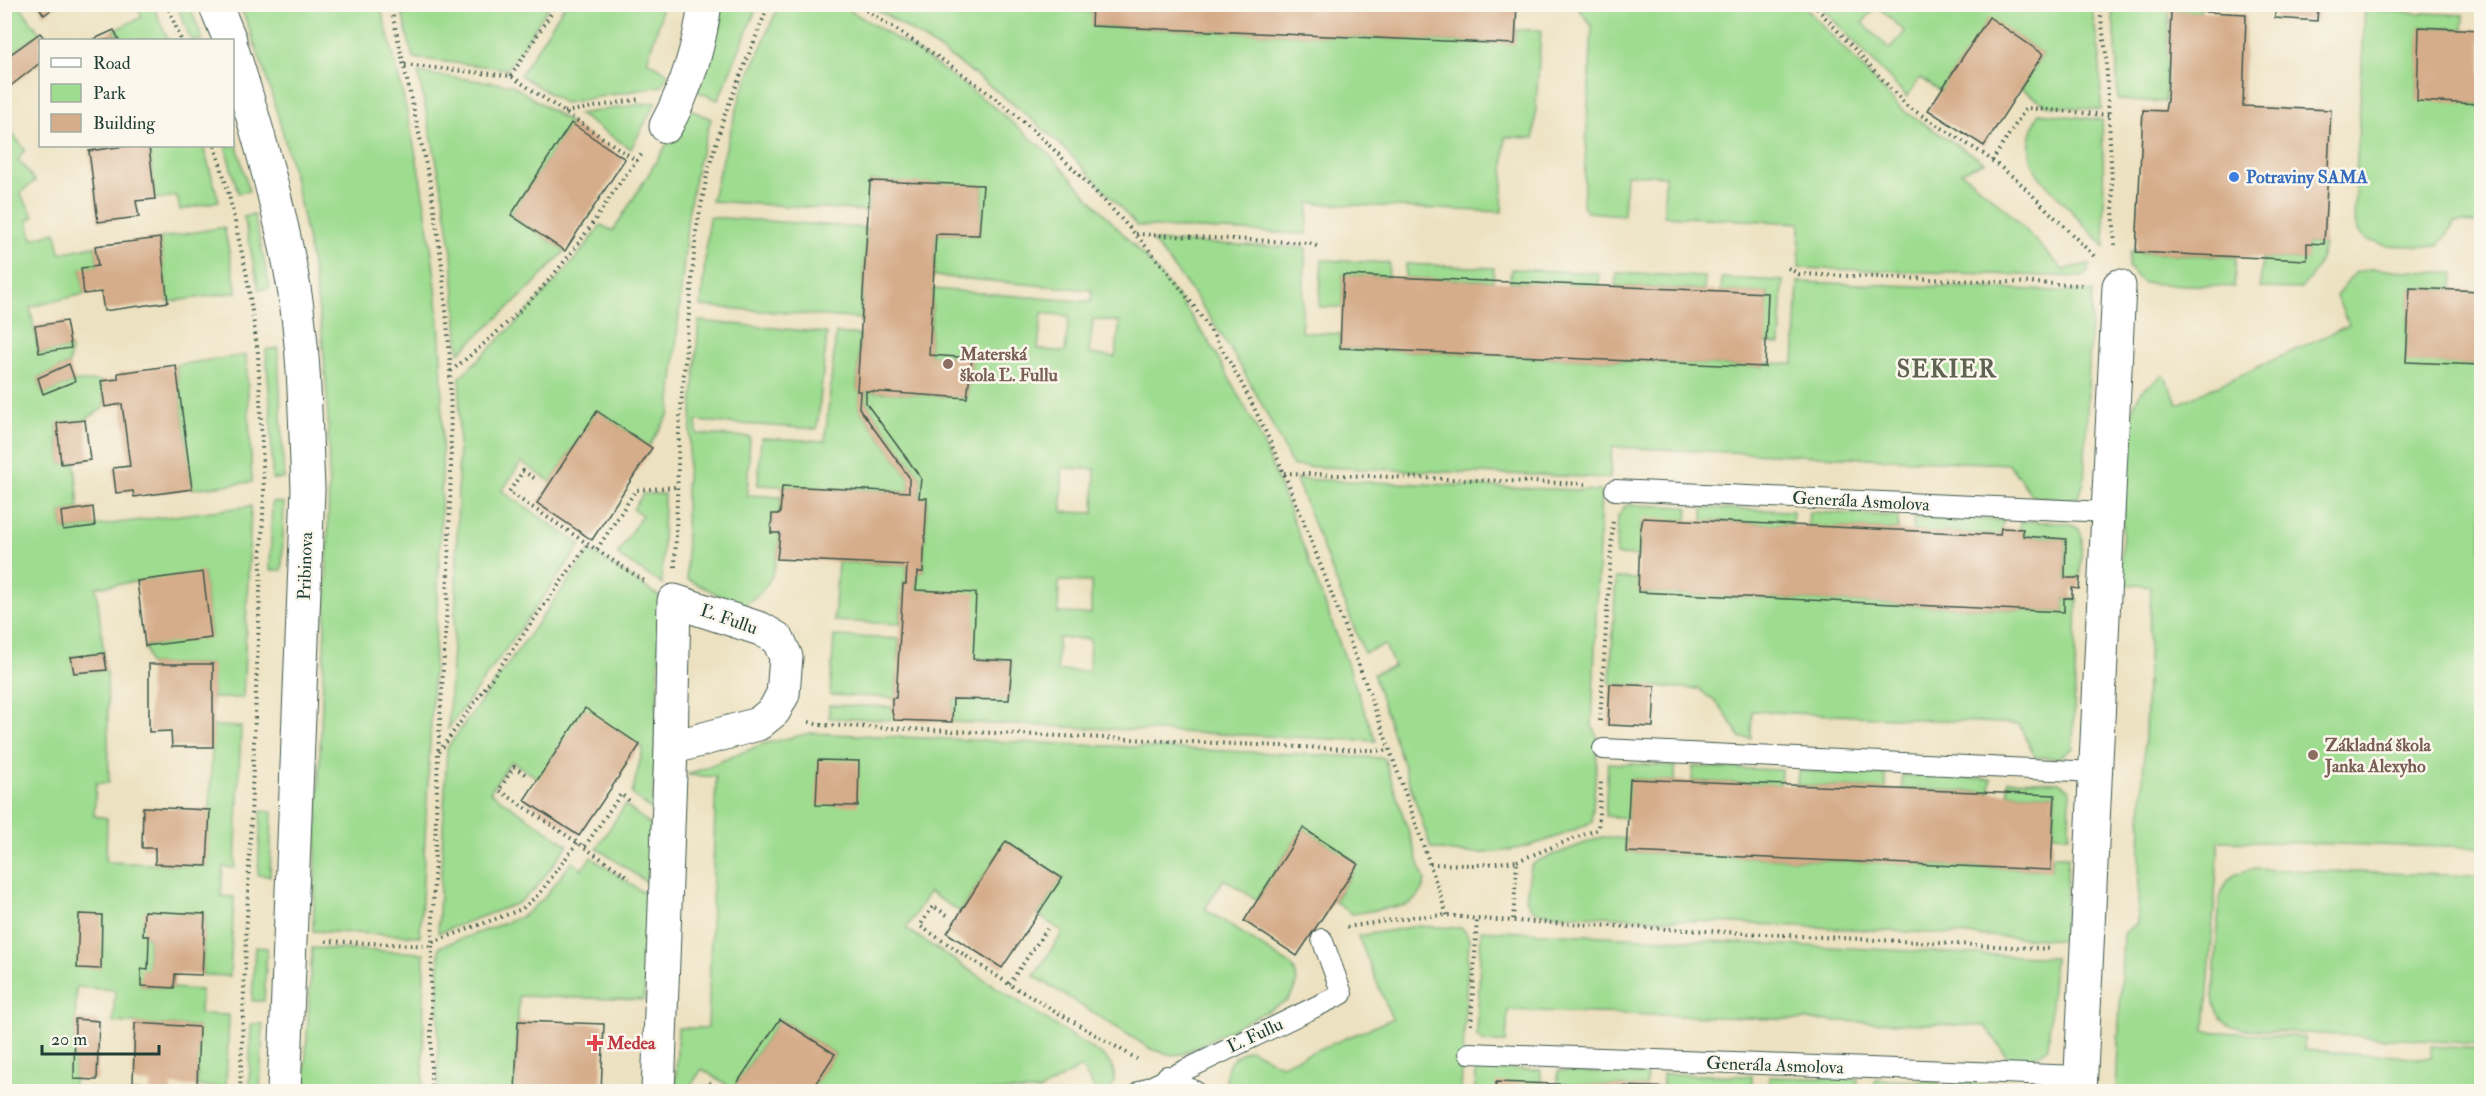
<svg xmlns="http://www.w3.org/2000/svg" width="2486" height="1096" font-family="'IM FELL Double Pica',serif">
<rect width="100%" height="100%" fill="#fbf7ec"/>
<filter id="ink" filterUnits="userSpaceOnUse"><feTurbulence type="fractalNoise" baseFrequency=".0167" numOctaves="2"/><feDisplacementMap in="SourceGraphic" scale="12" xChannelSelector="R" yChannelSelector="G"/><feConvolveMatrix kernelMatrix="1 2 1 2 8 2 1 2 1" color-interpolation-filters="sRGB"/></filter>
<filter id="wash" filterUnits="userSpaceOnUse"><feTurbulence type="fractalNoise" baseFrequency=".008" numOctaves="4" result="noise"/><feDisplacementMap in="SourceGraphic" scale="24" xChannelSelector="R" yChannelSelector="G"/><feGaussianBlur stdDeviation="1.35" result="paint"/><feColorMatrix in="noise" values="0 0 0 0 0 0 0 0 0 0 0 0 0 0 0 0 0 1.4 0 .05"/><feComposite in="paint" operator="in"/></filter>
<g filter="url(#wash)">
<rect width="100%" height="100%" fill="#ece1c0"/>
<g fill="#9edc90" stroke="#5e8c62" stroke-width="1.5" fill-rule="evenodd">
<polygon points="5,4 19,5 40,33 5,59"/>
<polygon points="136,5 153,5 168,40 119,40 114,30 142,17"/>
<polygon points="177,5 189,5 203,40 191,40"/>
<path d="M240,5H380C411,116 436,240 441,357C445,465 439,574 433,682C428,766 424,851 420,936L313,931C317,821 322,711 326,601C329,508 332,411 320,319C306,212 280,105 240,5Z"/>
<polygon points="400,5 400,4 550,5 508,69 413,58"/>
<polygon points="565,5 661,5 660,20 647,61 668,73 662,86 564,103 520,75"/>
<path d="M720,5H758L718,100L697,91C710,62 717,36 720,5Z"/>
<path d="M779,5H841L915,50L989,103L1045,150L1153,266L1185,307L1211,345L1258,431L1304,548L1376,741L952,722L953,699L1009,700L1012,661L973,659L916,590L918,572H923L927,499L919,498L921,478L866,403V391L967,398L972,358L929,355L933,289L1091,302L1092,290L934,276L936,234L979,235L983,186L870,181L868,211L711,201L741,94ZM1042,313L1069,316L1065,352L1038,349ZM1093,319L1120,322L1115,357L1089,354ZM1062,468L1095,469L1094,513L1062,512ZM1059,581L1091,582V614L1058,613ZM1058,638L1090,639L1089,671H1057Z"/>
<path d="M870,5H1051V9L1092,12V26L1514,44L1516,30H1541L1534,138L1505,137L1502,212L1309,203L1307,234L1137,226C1109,195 1082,164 1051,136C995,86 934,44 870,5Z"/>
<path d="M1576,5H1803L1902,110L1984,162L1961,172L2005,208L2063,270L2089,264C2089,271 2088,275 2081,277L1799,268L1800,223L1664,216L1665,176L1626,174L1624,215L1587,212L1583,205L1592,26Z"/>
<path d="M1819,5H2091L2100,57L2101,110L2046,105L2021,89L2043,54L1989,18L1941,91L1920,78L1907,97ZM1877,6L1905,32L1890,49L1862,23Z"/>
<polygon points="2111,5 2201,5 2200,12 2169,10 2165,102 2118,100 2116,42"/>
<path d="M2365,10L2464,15L2463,29L2420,27L2417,100L2481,104V223L2455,222L2439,246C2420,245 2375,250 2361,235C2356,229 2355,221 2354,213Z"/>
<polygon points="418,73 512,85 571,123 511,215 565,251 526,292 459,353 452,253 440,178"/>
<polygon points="656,102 631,149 578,114"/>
<path d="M689,109L711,119L697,167L688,214L670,413L649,446L597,411L551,482L521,462L502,491L581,545L448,729L456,599L460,377C510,329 561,282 601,225L613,231Z"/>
<path d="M2039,113L2102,120L2105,247L2039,176C2025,154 2028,137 2039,113Z"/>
<polygon points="4,122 25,150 18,159 35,181 20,193 34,217 28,219 32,239 56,232 60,253 95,246 98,266 81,269 84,294 30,307 39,353 71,348 69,364 38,378 43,394 75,381 101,381 105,407 85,420 57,424 61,464 75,462 79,509 61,512 63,530 251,506 243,698 213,698 212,664 149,664 145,646 211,637 203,573 96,587 104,653 72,657 74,673 107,670 109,783 96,783 94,816 107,818 106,862 207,866 213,726 241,727 235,868 223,867 221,896 234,897 230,976 202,975 205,915 143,936 149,936 148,970 142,970 141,986 201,990 200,1014 229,1015 226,1087 197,1086 198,1027 113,1022 115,990 76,987 74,1091 5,1091"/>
<polygon points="233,130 249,191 238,193 225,146 232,146"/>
<polygon points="149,146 203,146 219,201 180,210 177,196 155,199"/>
<polygon points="254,214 270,288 259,290 244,217"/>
<polygon points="709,217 867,228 861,319 701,306"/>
<polygon points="224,227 237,292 168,302 160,238"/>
<path d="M1152,241L1306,248L1301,332L1340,334V348L1764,367L1765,363L1794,364L1798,282L2092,292L2084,483L2078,497L2069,499L2032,496L2009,464L1612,447L1610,478L1292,466C1255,384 1210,309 1152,241Z"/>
<path d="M2307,243L2324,244C2320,264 2315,275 2300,289L2260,288L2262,258L2306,260Z"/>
<polygon points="2130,252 2236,257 2234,287 2143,283 2128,267"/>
<polygon points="1322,260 1389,263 1388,277 1343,275 1342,307 1319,307"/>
<polygon points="1406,264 1494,268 1493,281 1405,278"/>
<polygon points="1511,269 1599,273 1599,286 1510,282"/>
<polygon points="2369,269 2454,273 2453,290 2410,288 2406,361 2481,365 2481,848 2219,841 2205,1031 2304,1037 2304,1050 2430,1058 2431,1046 2481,1049 2481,1091 2116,1092 2123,934 2137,923 2151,587 2120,583 2129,417 2141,391 2164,375 2178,404 2349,325 2336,296 2355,273"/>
<polygon points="1617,273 1705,277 1704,290 1615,286"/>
<polygon points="1722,278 1783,281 1780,344 1765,343 1768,293 1721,291"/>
<path d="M699,321L827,333L817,429L696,421L697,434L750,437L747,495L781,497L780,514L772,515L771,532L780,533C777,565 774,590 741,606L687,579L686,489Z"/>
<polygon points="836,333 860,335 857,390 860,391 859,408 909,477 909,492 758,485 761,438 825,441"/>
<polygon points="278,348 284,479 272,479 271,416 266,350"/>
<polygon points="246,355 252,482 192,489 176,365"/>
<path d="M1296,479L1601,491L1592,726L1598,738L1592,822C1541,846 1488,862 1431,848L1373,674L1394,666L1385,645L1364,653Z"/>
<polygon points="643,494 664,494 662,584 617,555 642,515 633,509"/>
<polygon points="272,502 284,503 282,570 270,570"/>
<polygon points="1633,505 1688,507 1687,520 1641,524 1640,556 1616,555 1618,516 1625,506"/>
<polygon points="1703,508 1793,511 1792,525 1703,521"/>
<polygon points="1809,512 1898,516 1898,530 1808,526"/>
<polygon points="1914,517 2004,520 2000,535 1913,531"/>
<polygon points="2020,521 2068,523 2079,529 2082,536 2080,578 2065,578 2066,539 2023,536 2023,530 2020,529"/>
<polygon points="590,551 662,598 652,810 632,794 643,748 585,709 539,779 511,761 490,792 568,845 535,889 518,903 438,933 447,748"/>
<polygon points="838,562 907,565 906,584 903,584 900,624 834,621"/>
<polygon points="1616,578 1639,579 1639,592 2064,612 2064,598 2077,599 2073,748 2058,758 2035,757 2019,724 1752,711 1751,738 1741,738 1720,706 1699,689 1610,684"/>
<polygon points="834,636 899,639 896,698 830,695"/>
<polygon points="829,705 892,707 894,720 829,718"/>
<path d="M810,733L1384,758L1425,881C1422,893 1418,900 1406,905L1352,914L1334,901L1358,864L1303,828L1257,900L1224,879L1205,909L1292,966C1301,980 1296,989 1287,1001L1182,1054L1172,1055L1151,1049L1034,976L1063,932L1038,915L1062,878L1006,842L960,912L929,892L906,929L1103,1056C1115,1066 1118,1078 1109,1091H1096L1081,1067L1039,1091H810L835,1054L780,1019L733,1089L702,1069L687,1091L675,1092L678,1028H708L716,777L687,775L763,744Z"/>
<polygon points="1608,763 1675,766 1675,781 1631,779 1628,818 1605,816"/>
<polygon points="1693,767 1781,770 1780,785 1692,781"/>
<polygon points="1798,771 1886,775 1886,789 1797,785"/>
<polygon points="1902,775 1991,779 1990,792 1902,789"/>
<polygon points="2008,780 2059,782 2070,790 2069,836 2053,835 2055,795 2008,793"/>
<polygon points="625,805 651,825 648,883 597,848"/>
<polygon points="261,811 272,812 270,876 258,875"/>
<polygon points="1602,837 1627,839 1626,852 2051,870 2052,856 2068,856 2064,940 1541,913 1533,910 1526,899 1531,866 1537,861"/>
<polygon points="591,857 648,896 644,1000 519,996 515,1091 438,1092 439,947 523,916 544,898 572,862 582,869"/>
<path d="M2253,869L2481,876V1044L2241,1029C2223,1024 2215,1015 2213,997L2220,897C2225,879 2234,872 2253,869Z"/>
<path d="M1417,926L1461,928L1465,931L1469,939L1461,1091L1296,1092L1285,1085C1272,1090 1247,1096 1234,1090C1221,1084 1226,1066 1234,1058C1238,1054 1245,1051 1250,1049L1281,1065L1392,1019L1358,936Z"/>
<polygon points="1481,930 2054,958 2048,1048 2031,1059 2009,1059 1985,1026 1508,1010 1506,1042 1484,1042 1477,1036"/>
<polygon points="255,947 267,948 264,1001 252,1001"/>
<polygon points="312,948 424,953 423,1091 304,1091"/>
<polygon points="251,1024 263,1024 260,1091 249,1091"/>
<polygon points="1476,1068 1541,1070 1541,1084 1496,1091 1475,1092"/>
<polygon points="1558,1071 1647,1074 1646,1087 1558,1084"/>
<polygon points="1663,1074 1752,1076 1752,1090 1663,1087"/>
<polygon points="1769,1077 1858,1079 1857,1091 1769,1090"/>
<polygon points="1875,1080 1939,1082 1939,1091 1874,1091"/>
<polygon points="1952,1083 2027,1086 2041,1091 1951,1091"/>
</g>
<g id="blocks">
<g fill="#d6ad8b">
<polygon points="37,4 59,4 44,15"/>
<polygon points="1092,4 1517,4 1515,44 1091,26"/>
<polygon points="2276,4 2318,4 2317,21 2275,18"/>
<polygon points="2166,10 2246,14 2243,106 2331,110 2324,244 2307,243 2307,260 2136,252 2143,110 2165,111 2167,100 2171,12"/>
<polygon points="1989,17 2043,54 1984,146 1928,110"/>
<polygon points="2419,27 2481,30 2481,104 2417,101"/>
<polygon points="114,30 119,40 92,40"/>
<polygon points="40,33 46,40 40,40 40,63 4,91 4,59"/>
<polygon points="571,123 625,159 565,251 511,215"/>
<polygon points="126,146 149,146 155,199 136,201 139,217 98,222 89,151"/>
<polygon points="870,181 983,185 979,235 936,234 929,355 972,358 967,398 866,391 866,403 921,478 919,498 927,498 923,572 918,572 916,590 976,593 973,659 1012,661 1009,700 953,699 952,722 894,720 892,712 892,698 896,698 903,584 906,584 907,565 777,559 780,533 771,533 772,514 780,514 782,486 909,492 909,477 859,408 860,391 857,391"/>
<polygon points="160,238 168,302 104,311 101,292 84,294 81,268 98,266 95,246"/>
<polygon points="1343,275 1768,293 1765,367 1340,348"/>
<polygon points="2410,288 2481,291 2481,365 2406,362"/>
<polygon points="66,321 71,348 39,353 35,326"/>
<polygon points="69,364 75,381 43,394 38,378"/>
<polygon points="176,365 192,489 134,497 133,491 116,493 113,468 130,466 122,404 105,407 101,381 118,379 118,373"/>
<polygon points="597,411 652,448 592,540 537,503"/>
<polygon points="85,420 90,460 61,464 57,423"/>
<polygon points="93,507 95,526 63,530 61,512"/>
<polygon points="1643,518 2000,535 2001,528 2023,529 2023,536 2066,539 2065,578 2080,578 2079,589 2072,588 2072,598 2064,598 2064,612 1638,592 1640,533"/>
<polygon points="203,572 211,638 145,646 137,581"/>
<polygon points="104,653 107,670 74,673 71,657"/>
<polygon points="149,664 213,664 213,747 172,747 171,731 149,732"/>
<polygon points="1610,684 1655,686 1653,727 1608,725"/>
<polygon points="585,708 640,745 579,836 524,800"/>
<polygon points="818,760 859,761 858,806 816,805"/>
<polygon points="1630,779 2055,795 2051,870 1626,852"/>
<polygon points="143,807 210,810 207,866 155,864 155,848 142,848"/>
<polygon points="1303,828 1358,864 1297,956 1244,921"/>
<polygon points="1006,841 1062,878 1002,968 947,933"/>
<polygon points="144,911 205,914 202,975 175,974 174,988 141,986 141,969 148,970 149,936 143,936"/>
<polygon points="79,914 102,915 101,969 77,968"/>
<polygon points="75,1019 99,1021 97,1080 74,1079"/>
<polygon points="780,1019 835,1054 810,1092 731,1092"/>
<polygon points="518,1021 604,1024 601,1092 515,1092"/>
<polygon points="135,1023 199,1027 197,1086 171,1085 171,1092 150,1092 150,1083 133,1082"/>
<polygon points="1496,1082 1743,1090 1743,1092 1496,1092"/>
</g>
</g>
</g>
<g filter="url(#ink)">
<use href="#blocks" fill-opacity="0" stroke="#3e5649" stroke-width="1.5"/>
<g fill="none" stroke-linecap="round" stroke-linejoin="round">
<g stroke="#3e5649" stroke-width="22">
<g id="lane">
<polyline points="1615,490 2107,512"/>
<polyline points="1603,749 2097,772"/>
<polyline points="1469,1053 2081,1076"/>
<polyline points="1167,1076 1196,1092"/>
<polyline points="1140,1092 1342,994 1322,939"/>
</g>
</g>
<g stroke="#3e5649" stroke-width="35">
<g id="street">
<polyline points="215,4 230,40"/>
<path d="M232,49C257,127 280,207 294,288C305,354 305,422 308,489L284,1092"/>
<path d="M666,126C687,87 699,49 705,4"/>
<polyline points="658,1092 671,748 758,724 774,711 783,694 786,657 778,639 761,629 674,601 671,748"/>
<polyline points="2080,1092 2119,286"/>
</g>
</g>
<g stroke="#3e5649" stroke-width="4" stroke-dasharray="1.5 4.5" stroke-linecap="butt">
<polyline points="167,4 181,40"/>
<polyline points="390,4 431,187 442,265 450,358 451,467 447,606 438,753 431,978 431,1092"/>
<path d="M856,4C902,33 948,62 991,95C1025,121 1056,151 1086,182C1124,221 1161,261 1193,305C1255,391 1291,489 1329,587C1371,695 1410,805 1447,915"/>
<polyline points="1813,4 1907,106 1985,155 2017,180 2097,259"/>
<polyline points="2099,4 2106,54 2115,249"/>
<polyline points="405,65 511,76 637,161"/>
<polyline points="511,76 557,4"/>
<polyline points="565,112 640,99"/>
<polyline points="215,146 228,191 247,276 258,353 264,490 240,1092"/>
<polyline points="1992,161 2026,108 2109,115"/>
<polyline points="1136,234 1309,243 1319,247"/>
<polyline points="1788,268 1799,274 2083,285"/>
<path d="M451,371C495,336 540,295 574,249C598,218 617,183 643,153"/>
<polyline points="1284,473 1587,484"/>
<polyline points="534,478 523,471 509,492 644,581"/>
<polyline points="597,549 636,490 676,487"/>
<polyline points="675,567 679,430 696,232 708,170 725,114 769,4"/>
<polyline points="1600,721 1613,519"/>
<polyline points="809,722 820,725 865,727 1389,751"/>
<polyline points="439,752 588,544"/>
<polyline points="525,774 514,767 499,790 630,878"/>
<polyline points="585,846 621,794 632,803"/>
<polyline points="1517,861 1598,829 1601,780"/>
<polyline points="1430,864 1477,865 1517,861 1513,921"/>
<polyline points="947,915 933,906 920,926 1009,984 1137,1059"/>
<polyline points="1347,927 1413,917 1447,915 1477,919 2052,949"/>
<polyline points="326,941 432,946"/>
<polyline points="433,942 522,909 540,893 578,842"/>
<polyline points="1009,984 1047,929"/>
<polyline points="1471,1025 1477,919"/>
<polyline points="703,1092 709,1082 720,1090"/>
</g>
<use href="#lane" stroke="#fff" stroke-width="20"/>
<use href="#street" stroke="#fff" stroke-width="33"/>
</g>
</g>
<circle fill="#3f7fe0" stroke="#fbf7ec" stroke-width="2" cx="2234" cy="177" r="6"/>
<g fill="#8d6e63" stroke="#fbf7ec" stroke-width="2">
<circle cx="948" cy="364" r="6"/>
<circle cx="2313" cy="755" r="6"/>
</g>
<path fill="#e0444e" stroke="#fbf7ec" stroke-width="2" d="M592 1034h6v6h6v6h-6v6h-6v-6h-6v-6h6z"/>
<g text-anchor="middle" stroke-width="5" stroke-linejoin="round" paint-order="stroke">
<g font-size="18" font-weight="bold" fill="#366cbe" stroke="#fbf7ec" text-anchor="start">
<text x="2246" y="183">Potraviny SAMA</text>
</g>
<g font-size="18" font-weight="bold" fill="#785e54" stroke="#fbf7ec" text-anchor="start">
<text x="960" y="360">Materská<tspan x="960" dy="21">škola Ľ. Fullu</tspan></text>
<text x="2325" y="751">Základná škola<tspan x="2325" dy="21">Janka Alexyho</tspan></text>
</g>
<g font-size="18" fill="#1f3d34" stroke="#fbf7ec">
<text transform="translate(1861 501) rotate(3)" y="6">Generála Asmolova</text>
<text transform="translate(305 566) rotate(-88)" y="6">Pribinova</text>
<text transform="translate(729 619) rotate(19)" y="6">Ľ. Fullu</text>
<text transform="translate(1255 1035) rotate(-25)" y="6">Ľ. Fullu</text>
<text transform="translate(1775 1065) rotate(2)" y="6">Generála Asmolova</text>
</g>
<g font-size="18" font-weight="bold" fill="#be3a42" stroke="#fbf7ec" text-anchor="start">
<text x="607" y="1049">Medea</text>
</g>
<g font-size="24" font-weight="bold" letter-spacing="1.5" fill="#5f6452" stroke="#fbf7ec">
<text x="1947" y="377">SEKIER</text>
</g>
</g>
<rect width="2486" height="1096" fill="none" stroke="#fbf7ec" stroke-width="24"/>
<rect x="39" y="39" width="195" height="108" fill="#fbf7ec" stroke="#a3ada2" stroke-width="1.5"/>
<rect x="51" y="58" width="30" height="9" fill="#ffffff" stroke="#a3ada2" stroke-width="1.5"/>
<text x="93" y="69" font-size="18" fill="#1f3d34">Road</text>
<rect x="51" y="84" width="30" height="18" fill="#9edc90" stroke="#a3ada2" stroke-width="1.5"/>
<text x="93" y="99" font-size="18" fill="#1f3d34">Park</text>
<rect x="51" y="114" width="30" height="18" fill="#d6ad8b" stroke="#a3ada2" stroke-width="1.5"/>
<text x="93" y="129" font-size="18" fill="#1f3d34">Building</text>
<path d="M42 1045v9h117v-9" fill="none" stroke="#1f3d34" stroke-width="3"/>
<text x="51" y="1045" font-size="18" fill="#1f3d34" stroke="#fbf7ec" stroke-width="4.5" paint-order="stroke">20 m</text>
</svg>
